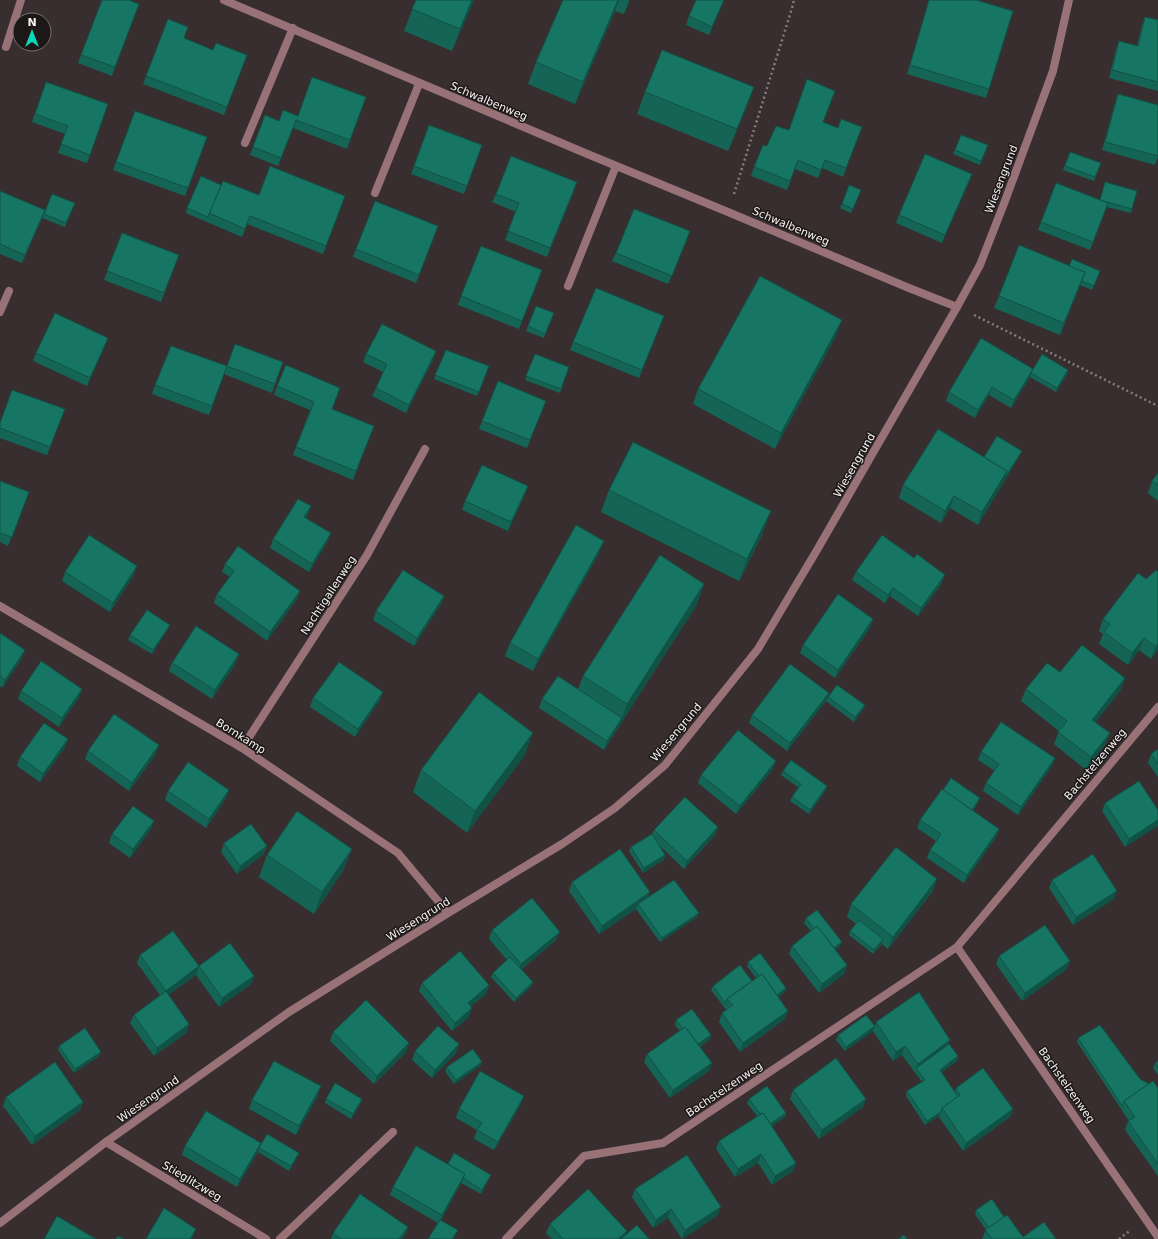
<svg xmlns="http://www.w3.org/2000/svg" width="1158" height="1239" font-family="'DejaVu Sans',sans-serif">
<rect width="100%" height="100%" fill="#382e30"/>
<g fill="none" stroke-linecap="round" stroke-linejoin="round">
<g stroke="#867d7e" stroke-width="2.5" stroke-dasharray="2 3" stroke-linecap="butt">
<polyline points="734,194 792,8 794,0"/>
<polyline points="974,315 1158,406"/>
<polyline points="1119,1239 1131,1230"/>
</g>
<g stroke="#997278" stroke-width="8">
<polyline points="6,47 21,0"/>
<polyline points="245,143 293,28"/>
<polyline points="375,193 419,84"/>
<polyline points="568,286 616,166"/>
</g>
<g stroke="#997278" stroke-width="8">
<polyline points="224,0 585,153 728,212 909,288 957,307"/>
<polyline points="0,312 9,291"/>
<polyline points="0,606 242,748 398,853 448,913"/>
<polyline points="242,748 367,555 425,449"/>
<polyline points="957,947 1158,1237"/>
<polyline points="106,1142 266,1239"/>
<polyline points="0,1223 106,1142 289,1012 448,913 562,844 615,808 665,765 758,649 817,550 957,307 980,265 1005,201 1053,71 1069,0"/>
<polyline points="280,1239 393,1132"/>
<polyline points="506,1239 584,1156 663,1143 957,947 1158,707"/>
</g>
</g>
<g fill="#146555">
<polygon points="102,0 139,4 112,76 78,63"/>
<polygon points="416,0 474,0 452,51 404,31"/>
<polygon points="563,0 630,0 624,14 615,11 575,104 528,84 536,62"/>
<polygon points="724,0 709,35 686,25 689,16"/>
<polygon points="929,0 976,0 989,89 986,98 907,74"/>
<polygon points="1145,17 1158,20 1158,91 1109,78 1116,49 1119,41 1137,46 1142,25"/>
<polygon points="168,19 184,38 213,50 247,55 224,115 143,84"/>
<polygon points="46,82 108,104 87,163 58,153 65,134 32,122"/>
<polygon points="645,92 746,109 728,151 637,114"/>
<polygon points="1118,94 1158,105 1158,157 1155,165 1102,150 1115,103"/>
<polygon points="366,97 347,149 293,128 278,166 250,155 265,115 279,121"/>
<polygon points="832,100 823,122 838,128 862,127 843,177 822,168 818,178 795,169 787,190 751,176 754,167 767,146"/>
<polygon points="135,111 207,137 185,196 113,170"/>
<polygon points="429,125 482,145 464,194 411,174"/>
<polygon points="961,135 988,145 980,165 953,154"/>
<polygon points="1070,152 1101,163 1094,181 1063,170"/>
<polygon points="969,182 942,243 896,223 899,215"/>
<polygon points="1105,182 1132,209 1131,213 1107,207 1090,250 1038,230 1041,222 1100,200"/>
<polygon points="221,185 259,195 345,196 323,254 247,224 242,237 186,213 187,208"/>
<polygon points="861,190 851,213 840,208 842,204"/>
<polygon points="0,191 45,210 75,203 65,227 42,218 22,263 0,254"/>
<polygon points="574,191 547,257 505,240 516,212 492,202 496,194"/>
<polygon points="122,233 179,255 161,302 104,280"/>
<polygon points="435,235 416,283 353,257 356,249"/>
<polygon points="687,240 668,284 612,261 616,253"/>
<polygon points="1069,266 1100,271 1092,290 1080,285 1060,335 994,308 999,296"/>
<polygon points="539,279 519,329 458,305 461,296"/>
<polygon points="536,306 554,313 544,338 526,331"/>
<polygon points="661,324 639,378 570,350 573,342"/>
<polygon points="836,336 775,449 693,404 698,389"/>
<polygon points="108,338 105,346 87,386 33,361 36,353"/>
<polygon points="446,350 489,366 477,396 434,379"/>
<polygon points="366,354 433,360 406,413 372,396 376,388 383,372 363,362"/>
<polygon points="535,354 569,367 560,393 525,380"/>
<polygon points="283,362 272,393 224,374 209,415 152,394 155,385 227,366"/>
<polygon points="1033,369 1031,373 1068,370 1067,374 1056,392 1030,377 1011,408 989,395 975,418 946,401 949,392"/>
<polygon points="498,381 543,409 527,448 479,429"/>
<polygon points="277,386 332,409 371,434 353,480 293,455 310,410 274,395"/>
<polygon points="65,409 47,455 0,438 0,423"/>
<polygon points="1020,455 978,525 950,508 941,523 899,498 903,485 984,457"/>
<polygon points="1158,473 1158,501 1148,493 1152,481"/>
<polygon points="0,481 29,492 8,546 0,542"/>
<polygon points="609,490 763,533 739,581 601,512"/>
<polygon points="525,494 508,531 462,510 465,501"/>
<polygon points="311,506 306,518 328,541 309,572 270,548 273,539"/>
<polygon points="599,553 533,671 505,656 510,643"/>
<polygon points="225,564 297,599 267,641 214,603 217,594 230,577 222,572"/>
<polygon points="65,572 134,575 110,612 62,581"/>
<polygon points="856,572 942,583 918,616 890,596 885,603 852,580"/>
<polygon points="1158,572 1158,650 1151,659 1139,650 1128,665 1099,644 1103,634 1099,631 1103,619 1146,579"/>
<polygon points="704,584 696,606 604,750 539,708 542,699 578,689 583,676"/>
<polygon points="444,596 441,604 414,646 373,620 376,611"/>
<polygon points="873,619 870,628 835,678 800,653 803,645"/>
<polygon points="168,629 152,654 128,640 130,635"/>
<polygon points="0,633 22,658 2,688 0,686"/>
<polygon points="172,663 236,663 212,699 169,671"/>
<polygon points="1060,672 1125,678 1120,691 1095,722 1110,733 1105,745 1086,770 1054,744 1059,731 1021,701 1026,689"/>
<polygon points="82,689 79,697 59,727 18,699 21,691"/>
<polygon points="829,693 826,701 787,751 749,723 752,715"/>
<polygon points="828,697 863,709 854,722 826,701"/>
<polygon points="313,698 380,700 355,737 310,707"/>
<polygon points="68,739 65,747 40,782 17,766 20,757"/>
<polygon points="1158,749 1158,777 1148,763 1151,754"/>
<polygon points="88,751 156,754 129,791 85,759"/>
<polygon points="981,752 1052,766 1018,815 983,791 986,783 995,771 978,760"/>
<polygon points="525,755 467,833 413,792 421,770"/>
<polygon points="773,769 736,814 698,783 701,775"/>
<polygon points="783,771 826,790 809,814 790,801 792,797 799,788 781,775"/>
<polygon points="168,791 226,798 206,828 165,800"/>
<polygon points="978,802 973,811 999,829 996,837 964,883 927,858 930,850 936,841 917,828 920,820"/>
<polygon points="1105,803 1158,810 1125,847 1102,811"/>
<polygon points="154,821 151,829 130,858 109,843 112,834"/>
<polygon points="718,827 715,835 684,869 661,847 665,855 664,860 643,873 629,851 631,847 652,834 654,830"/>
<polygon points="224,843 264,854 237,874 221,852"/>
<polygon points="352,849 343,871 314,914 259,877 267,855"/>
<polygon points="1052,880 1114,899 1073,925 1049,888"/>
<polygon points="572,882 649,897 699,913 697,917 660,942 636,909 599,934 569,891"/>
<polygon points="933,891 888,949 882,944 873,954 849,935 850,931 856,924 847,917 851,904"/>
<polygon points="806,918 840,946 835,950 847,965 844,974 819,993 789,954 792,946 811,931 804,923"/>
<polygon points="492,930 556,940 521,970 533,982 531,987 514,1002 491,977 493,973 507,960 489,939"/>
<polygon points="140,955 199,966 254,976 251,984 219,1007 196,975 168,995 189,1024 186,1033 154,1056 130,1023 134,1015 160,995 137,963"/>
<polygon points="999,956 1067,969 1022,1001 996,964"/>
<polygon points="748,962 786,988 785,992 778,997 785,1019 740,1052 719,1022 722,1013 726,1010 724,1007 711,990 713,986 752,981 756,978 747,966"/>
<polygon points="422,983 489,985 486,994 471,1006 469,1017 452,1031 419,991"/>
<polygon points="676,1020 711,1035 709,1040 700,1047 709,1071 670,1098 644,1062 647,1054 680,1031 675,1025"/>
<polygon points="876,1022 949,1044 958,1056 957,1061 941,1072 954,1092 956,1088 1013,1109 1010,1117 963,1151 939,1117 939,1116 925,1125 906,1096 907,1091 922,1082 902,1055 893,1061 873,1031 845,1051 836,1040 838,1035 875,1026"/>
<polygon points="333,1032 409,1043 406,1052 374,1084 330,1041"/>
<polygon points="1078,1038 1140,1079 1158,1088 1158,1176 1125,1130 1128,1121 1129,1121 1077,1042"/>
<polygon points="459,1044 456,1053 432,1078 412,1060 415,1051"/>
<polygon points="59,1046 99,1056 74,1073 58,1050"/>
<polygon points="1158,1061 1158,1075 1153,1068 1155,1063"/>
<polygon points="480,1066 454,1084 445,1071 447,1067"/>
<polygon points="793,1090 866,1099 863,1107 819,1139 790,1099"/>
<polygon points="318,1095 296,1135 249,1109 252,1100"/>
<polygon points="6,1097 83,1102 80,1110 32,1145 3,1106"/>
<polygon points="326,1099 362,1099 361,1103 351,1119 325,1103"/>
<polygon points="749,1099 786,1113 785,1117 772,1126 793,1171 772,1185 758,1163 735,1177 716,1149 719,1141 757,1116 747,1103"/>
<polygon points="521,1104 494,1150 474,1139 477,1130 456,1118 459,1109"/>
<polygon points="261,1143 258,1152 237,1187 182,1155 185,1146"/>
<polygon points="259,1148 297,1157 289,1171 258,1152"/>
<polygon points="448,1164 489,1179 481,1194 461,1183 441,1220 456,1234 453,1239 428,1239 438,1223 390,1195 393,1187"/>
<polygon points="635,1189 718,1215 682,1239 668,1218 653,1228 632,1197"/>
<polygon points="976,1210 1004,1217 1023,1237 1056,1239 983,1239 982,1238 986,1230 975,1214"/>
<polygon points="550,1224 627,1231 625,1235 649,1239 552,1239 546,1233"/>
<polygon points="408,1227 405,1235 402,1239 331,1239 333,1233"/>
</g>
<g fill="#105245">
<polygon points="472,0 474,0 452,51 460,29"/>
<polygon points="618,0 619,0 615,11 575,104 583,82"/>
<polygon points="629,0 630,0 624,14"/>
<polygon points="754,87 746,109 728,151 737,129"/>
<polygon points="972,174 969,182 942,243 945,235"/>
<polygon points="45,210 42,218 22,263 25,255"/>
<polygon points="1085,272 1080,285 1060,335 1064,323"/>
<polygon points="664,316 661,324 639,378 642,370"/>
<polygon points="842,320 836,336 775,449 781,433"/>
<polygon points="108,338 105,346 87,386 90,378"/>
<polygon points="436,351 433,360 406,413 409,405"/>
<polygon points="1033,369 1030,377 1011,408 1014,400"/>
<polygon points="1068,370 1067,374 1056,392 1057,388"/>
<polygon points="992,387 989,395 975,418 978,410"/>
<polygon points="1022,451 1020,455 978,525 982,512 1007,471"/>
<polygon points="528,486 525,494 508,531 511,522"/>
<polygon points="954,496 950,508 941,523 945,511"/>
<polygon points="311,506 308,515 301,525 304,517"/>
<polygon points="771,511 763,533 739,581 747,559"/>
<polygon points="331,533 328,541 309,572 312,564"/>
<polygon points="604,541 599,553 533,671 538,659"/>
<polygon points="137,566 134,575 110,612 113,603"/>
<polygon points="945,575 942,583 918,616 921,608"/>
<polygon points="704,584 696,606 619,726 627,704"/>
<polygon points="893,588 890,596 885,603 888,595"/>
<polygon points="300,591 297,599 267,641 270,632"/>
<polygon points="444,596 441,604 414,646 417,638"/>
<polygon points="873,619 870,628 835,678 838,670"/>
<polygon points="170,625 168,629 152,654 153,650"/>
<polygon points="1144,638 1139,650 1128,665 1132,653"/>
<polygon points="1158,643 1158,650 1151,659 1156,647"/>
<polygon points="25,650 22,658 2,688 5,680"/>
<polygon points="239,654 236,663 212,699 215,690"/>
<polygon points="1125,678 1120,691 1088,732 1092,720"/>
<polygon points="82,689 79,697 59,727 62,718"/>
<polygon points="383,692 380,700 355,737 358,729"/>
<polygon points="829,693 826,701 787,751 790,743"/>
<polygon points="865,705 863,709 854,722 855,717"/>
<polygon points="622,718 619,726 604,750 607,741"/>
<polygon points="533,733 525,755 467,833 475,811"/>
<polygon points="1110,733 1105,745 1086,770 1091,757"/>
<polygon points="68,739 65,747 40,782 43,774"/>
<polygon points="159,745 156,754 129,791 132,783"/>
<polygon points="1055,758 1052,766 1018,815 1021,807"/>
<polygon points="776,761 773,769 736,814 740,806"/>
<polygon points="827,786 826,790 809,814 810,810"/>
<polygon points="229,790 226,798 206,828 209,819"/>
<polygon points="980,798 978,802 968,818 969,814"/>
<polygon points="1158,820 1158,826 1125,847 1129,839"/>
<polygon points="154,821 151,829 130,858 133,849"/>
<polygon points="718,827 715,835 684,869 687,861"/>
<polygon points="999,829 996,837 964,883 967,875"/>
<polygon points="267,846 264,854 237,874 240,866"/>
<polygon points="352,849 343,871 314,914 322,892"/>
<polygon points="665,855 664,860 643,873 644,868"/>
<polygon points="937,879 933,891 888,949 893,937"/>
<polygon points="1117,891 1114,899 1073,925 1076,917"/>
<polygon points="650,892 647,901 638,904 636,909 599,934 602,926"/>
<polygon points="699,913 697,917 660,942 662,938"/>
<polygon points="560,932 556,940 518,972 521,964"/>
<polygon points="883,939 881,944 873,954 874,950"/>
<polygon points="842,942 840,946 829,954 831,950"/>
<polygon points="1070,961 1067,969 1022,1001 1025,993"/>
<polygon points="847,965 844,974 819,993 822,984"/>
<polygon points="199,966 196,975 163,999 166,991"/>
<polygon points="254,976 251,984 219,1007 222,998"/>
<polygon points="533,982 531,987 514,1002 516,998"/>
<polygon points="489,985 486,994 465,1011 468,1003"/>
<polygon points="786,988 785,992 773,1001 774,997"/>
<polygon points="472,1008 469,1017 452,1031 455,1023"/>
<polygon points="788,1011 785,1019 740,1052 743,1043"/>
<polygon points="189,1024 186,1033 154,1056 157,1048"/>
<polygon points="875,1026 873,1031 845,1051 846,1047"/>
<polygon points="711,1035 709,1040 694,1051 695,1047"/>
<polygon points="950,1040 947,1048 916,1068 918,1064"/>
<polygon points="409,1043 406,1052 374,1084 377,1076"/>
<polygon points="459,1044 456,1053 432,1078 435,1070"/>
<polygon points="905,1046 902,1055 893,1061 896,1052"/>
<polygon points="101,1052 99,1056 74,1073 75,1069"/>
<polygon points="958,1056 957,1061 938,1075 940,1070"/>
<polygon points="482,1062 480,1066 454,1084 456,1080"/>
<polygon points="712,1063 709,1071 670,1098 673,1090"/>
<polygon points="321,1086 318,1095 296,1135 299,1126"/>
<polygon points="524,1096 521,1104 494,1150 498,1142"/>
<polygon points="362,1099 361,1103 351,1119 353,1114"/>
<polygon points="866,1099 863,1107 819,1139 822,1130"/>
<polygon points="83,1102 80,1110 32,1145 35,1136"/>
<polygon points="1013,1109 1010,1117 963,1151 966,1143"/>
<polygon points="941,1112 939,1116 925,1125 927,1121"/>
<polygon points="786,1113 785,1117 766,1130 768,1126"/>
<polygon points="261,1143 258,1152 237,1187 240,1179"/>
<polygon points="299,1153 297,1157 289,1171 291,1166"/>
<polygon points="761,1154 758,1163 735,1177 738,1169"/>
<polygon points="796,1163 793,1171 772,1185 775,1176"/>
<polygon points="465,1174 461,1183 439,1224 442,1215"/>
<polygon points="491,1175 489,1179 481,1194 482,1190"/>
<polygon points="721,1207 718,1215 682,1239 685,1230"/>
<polygon points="671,1209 668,1218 653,1228 656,1220"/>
<polygon points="408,1227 405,1235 402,1239 399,1239"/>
<polygon points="196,1229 193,1237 192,1239 190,1239"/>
<polygon points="627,1231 624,1239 618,1239"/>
</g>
<g fill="#177563" stroke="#105245">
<polygon points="102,0 129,0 139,4 115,67 81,55"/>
<polygon points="416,0 472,0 460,29 412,9"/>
<polygon points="563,0 618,0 583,82 536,62"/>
<polygon points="696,0 724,0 712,27 689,16"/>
<polygon points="929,0 976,0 1013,11 989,89 910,65"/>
<polygon points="1145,17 1158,20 1158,82 1112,70 1119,41 1138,46"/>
<polygon points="168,19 188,27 184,38 213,50 216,43 247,55 227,107 146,76"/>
<polygon points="662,50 754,87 737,129 645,92"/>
<polygon points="312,77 366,97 350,140 296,120 281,158 253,147 265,115 279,121 283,110 298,116"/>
<polygon points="807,79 835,91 823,122 838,128 841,119 862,127 846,168 825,160 821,170 798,160 790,181 754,167 763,145 767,146 776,126 789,130"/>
<polygon points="46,82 108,104 90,155 61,144 68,126 35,114"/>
<polygon points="1118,94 1158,105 1158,156 1105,142"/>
<polygon points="135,111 207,137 188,188 116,162"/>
<polygon points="429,125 482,145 467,186 414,166"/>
<polygon points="961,135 988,145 981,161 955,150"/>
<polygon points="1070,152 1101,163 1095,177 1065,166"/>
<polygon points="925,154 972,174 945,235 899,215"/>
<polygon points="511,156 577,182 550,248 508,231 519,203 496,194"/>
<polygon points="270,166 345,196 326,246 250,216 245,229 209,213 223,181 259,195"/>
<polygon points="201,176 221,185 208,217 187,208"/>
<polygon points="1105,182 1137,191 1132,209 1100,200"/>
<polygon points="1056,183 1108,203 1093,242 1041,222"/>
<polygon points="849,185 861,190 853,209 842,204"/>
<polygon points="0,191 45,210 25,255 0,244"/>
<polygon points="52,194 75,203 66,223 44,214"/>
<polygon points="375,201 438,226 419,275 356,249"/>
<polygon points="634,209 690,231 672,276 616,253"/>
<polygon points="122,233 179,255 164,293 107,271"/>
<polygon points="1019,245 1085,272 1064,323 999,296"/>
<polygon points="481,246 542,270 522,321 461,296"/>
<polygon points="1072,259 1100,271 1094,286 1082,281 1085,272 1069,266"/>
<polygon points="760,276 842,320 781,433 698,389"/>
<polygon points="596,288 664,316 642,370 573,342"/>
<polygon points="536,306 554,313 545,334 528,326"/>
<polygon points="55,313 108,338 90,378 36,353"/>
<polygon points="382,324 436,351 409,405 376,388 387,364 366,354"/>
<polygon points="981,338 1033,369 1014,400 992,387 978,410 949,392"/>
<polygon points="235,344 283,362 275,384 227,366"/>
<polygon points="171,346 227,366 212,406 155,385"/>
<polygon points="446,350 489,366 479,392 435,375"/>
<polygon points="535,354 569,367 561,389 526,376"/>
<polygon points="1042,354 1068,370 1057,388 1031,373"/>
<polygon points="286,365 340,388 332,409 374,426 356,471 296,447 314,402 277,386"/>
<polygon points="498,381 546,401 530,440 482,421"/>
<polygon points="12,390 65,409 50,447 0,428 0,423"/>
<polygon points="938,429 1007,471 982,512 954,496 945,511 903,485"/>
<polygon points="997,436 1022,451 1004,479 1007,471 984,457"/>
<polygon points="633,442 771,511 747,559 609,490"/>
<polygon points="482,465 528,486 511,522 465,501"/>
<polygon points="1158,473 1158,485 1152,481"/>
<polygon points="0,481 29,492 12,537 0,533"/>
<polygon points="298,499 311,506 304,517 331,533 312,564 273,539"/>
<polygon points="576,525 604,541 538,659 510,643"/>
<polygon points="89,535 137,566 113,603 65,572"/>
<polygon points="882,535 914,558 917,554 945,575 921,608 893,588 888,595 856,572"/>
<polygon points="238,546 300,591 270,632 217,594 234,571 225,564"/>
<polygon points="660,555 704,584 627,704 583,676"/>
<polygon points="403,570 444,596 417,638 376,611"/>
<polygon points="1156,570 1158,572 1158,643 1156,647 1144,638 1132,653 1104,632 1110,624 1103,619 1138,573 1146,579"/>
<polygon points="838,594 873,619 838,670 803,645"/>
<polygon points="147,610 170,625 153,650 130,635"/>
<polygon points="196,626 239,654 215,690 172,663"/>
<polygon points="0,633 25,650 5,680 0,676"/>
<polygon points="1082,645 1125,678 1092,720 1110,733 1091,757 1058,732 1067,721 1026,689 1047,663 1060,672"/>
<polygon points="41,661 82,689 62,718 21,691"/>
<polygon points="339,662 383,692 358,729 313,698"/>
<polygon points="790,664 829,693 790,743 752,715"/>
<polygon points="558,676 622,718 607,741 542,699"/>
<polygon points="837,685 865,705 855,717 828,697"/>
<polygon points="479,692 533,733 475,811 421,770"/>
<polygon points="114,714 159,745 132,783 88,751"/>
<polygon points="1001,722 1055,758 1021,807 986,783 999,764 981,752"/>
<polygon points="44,723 68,739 43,774 20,757"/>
<polygon points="738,730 776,761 740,806 701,775"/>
<polygon points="1158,749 1158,764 1151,754"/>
<polygon points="791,760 827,786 810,810 792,797 801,784 783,771"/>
<polygon points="188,762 229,790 209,819 168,791"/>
<polygon points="951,778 980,798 972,810 943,790"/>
<polygon points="1139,781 1158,810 1158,820 1129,839 1105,803"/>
<polygon points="942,789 999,829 967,875 930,850 941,834 920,820"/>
<polygon points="685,797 718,827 687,861 654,830"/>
<polygon points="133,806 154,821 133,849 112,834"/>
<polygon points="297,811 352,849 322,892 267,855"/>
<polygon points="251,824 267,846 240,866 224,843"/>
<polygon points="652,834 665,855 644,868 631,847"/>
<polygon points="896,847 937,879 893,937 851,904"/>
<polygon points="620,849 650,892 602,926 572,882"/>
<polygon points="1093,854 1117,891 1076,917 1052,880"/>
<polygon points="674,880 699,913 662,938 638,904"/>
<polygon points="532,898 560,932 521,964 492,930"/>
<polygon points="817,910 842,942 834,948 817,926 814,929 806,918"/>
<polygon points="859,920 883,939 874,950 850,931"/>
<polygon points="1045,925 1070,961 1025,993 999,956"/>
<polygon points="817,926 847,965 822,984 792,946"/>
<polygon points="173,931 199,966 166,991 140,955"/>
<polygon points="230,943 254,976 222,998 199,966"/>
<polygon points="460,951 489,985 468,1003 472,1008 455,1023 422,983"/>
<polygon points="760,953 786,988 777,995 762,974 759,976 748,962"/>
<polygon points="510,957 533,982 516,998 493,973"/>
<polygon points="740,965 752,981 727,999 725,1003 713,986"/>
<polygon points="762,974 788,1011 743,1043 722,1013 733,1005 727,999"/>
<polygon points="166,991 189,1024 157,1048 134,1015"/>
<polygon points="919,992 950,1040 918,1064 905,1046 896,1052 876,1022"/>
<polygon points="366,1000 409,1043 377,1076 333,1032"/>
<polygon points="692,1009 711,1035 698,1044 685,1027 683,1029 676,1020"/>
<polygon points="866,1015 875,1026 846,1047 838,1035"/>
<polygon points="1100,1025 1140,1079 1149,1084 1124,1101 1122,1106 1078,1038"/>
<polygon points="438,1026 459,1044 435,1070 415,1051"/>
<polygon points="685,1027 712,1063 673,1090 647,1054"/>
<polygon points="85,1028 101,1052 75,1069 59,1046"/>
<polygon points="949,1044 958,1056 940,1070 958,1097 942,1108 941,1112 927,1121 907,1091 925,1080 916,1068"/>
<polygon points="473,1049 482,1062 456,1080 447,1067"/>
<polygon points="836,1058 866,1099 822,1130 793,1090"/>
<polygon points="274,1061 321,1086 299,1126 252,1100"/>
<polygon points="1158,1061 1158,1068 1155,1063"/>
<polygon points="55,1062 83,1102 35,1136 6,1097"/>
<polygon points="983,1068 1013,1109 966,1143 942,1108 960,1095 956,1088"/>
<polygon points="480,1071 524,1096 498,1142 477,1130 482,1123 459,1109"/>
<polygon points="1153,1081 1158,1088 1158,1164 1128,1121 1135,1117 1124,1101"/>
<polygon points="335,1083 362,1099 353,1114 326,1099"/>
<polygon points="767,1086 786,1113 770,1124 763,1113 760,1114 749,1099"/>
<polygon points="206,1111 261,1143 240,1179 185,1146"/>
<polygon points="763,1113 796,1163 775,1176 761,1154 738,1169 719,1141"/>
<polygon points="267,1134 299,1153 291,1166 259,1148"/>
<polygon points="416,1146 465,1174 442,1215 393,1187"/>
<polygon points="454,1153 491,1175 482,1190 463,1178 465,1174 448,1164"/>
<polygon points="687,1155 721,1207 685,1230 671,1209 656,1220 635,1189"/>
<polygon points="588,1189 627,1231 618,1239 563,1239 550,1224"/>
<polygon points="360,1194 408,1227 399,1239 341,1239 333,1233"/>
<polygon points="992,1199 1004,1217 989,1228 976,1210"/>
<polygon points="164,1208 196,1229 190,1239 146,1239"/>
<polygon points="1007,1215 1023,1237 1044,1222 1056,1239 992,1239 985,1230"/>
<polygon points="57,1216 96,1239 44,1239"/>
<polygon points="440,1220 458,1230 452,1239 428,1239"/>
<polygon points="637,1225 649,1239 621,1239"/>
<polygon points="904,1235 907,1239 898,1239"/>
<polygon points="118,1236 124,1239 116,1239"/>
</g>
<g text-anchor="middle" stroke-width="3" stroke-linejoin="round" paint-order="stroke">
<g font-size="11" fill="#f9f2f3" stroke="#1c1818">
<text transform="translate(489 101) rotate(23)" y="4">Schwalbenweg</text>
<text transform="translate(1001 179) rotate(-69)" y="4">Wiesengrund</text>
<text transform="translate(791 226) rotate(23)" y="4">Schwalbenweg</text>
<text transform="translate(854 465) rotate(-60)" y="4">Wiesengrund</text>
<text transform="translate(328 595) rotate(-57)" y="4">Nachtigallenweg</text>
<text transform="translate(676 732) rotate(-50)" y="4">Wiesengrund</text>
<text transform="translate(241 736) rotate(32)" y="4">Bornkamp</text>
<text transform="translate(1095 764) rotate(-50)" y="4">Bachstelzenweg</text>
<text transform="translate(418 919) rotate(-32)" y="4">Wiesengrund</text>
<text transform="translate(1067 1085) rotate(55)" y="4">Bachstelzenweg</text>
<text transform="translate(724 1089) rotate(-34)" y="4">Bachstelzenweg</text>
<text transform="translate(148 1099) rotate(-35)" y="4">Wiesengrund</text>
<text transform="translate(192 1181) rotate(31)" y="4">Stieglitzweg</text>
</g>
</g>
<g transform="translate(32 32)"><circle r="19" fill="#1c1818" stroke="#746f70"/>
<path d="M0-3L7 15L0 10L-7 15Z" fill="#0cd5b5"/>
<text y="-6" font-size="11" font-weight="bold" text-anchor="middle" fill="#f9f2f3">N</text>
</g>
</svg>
